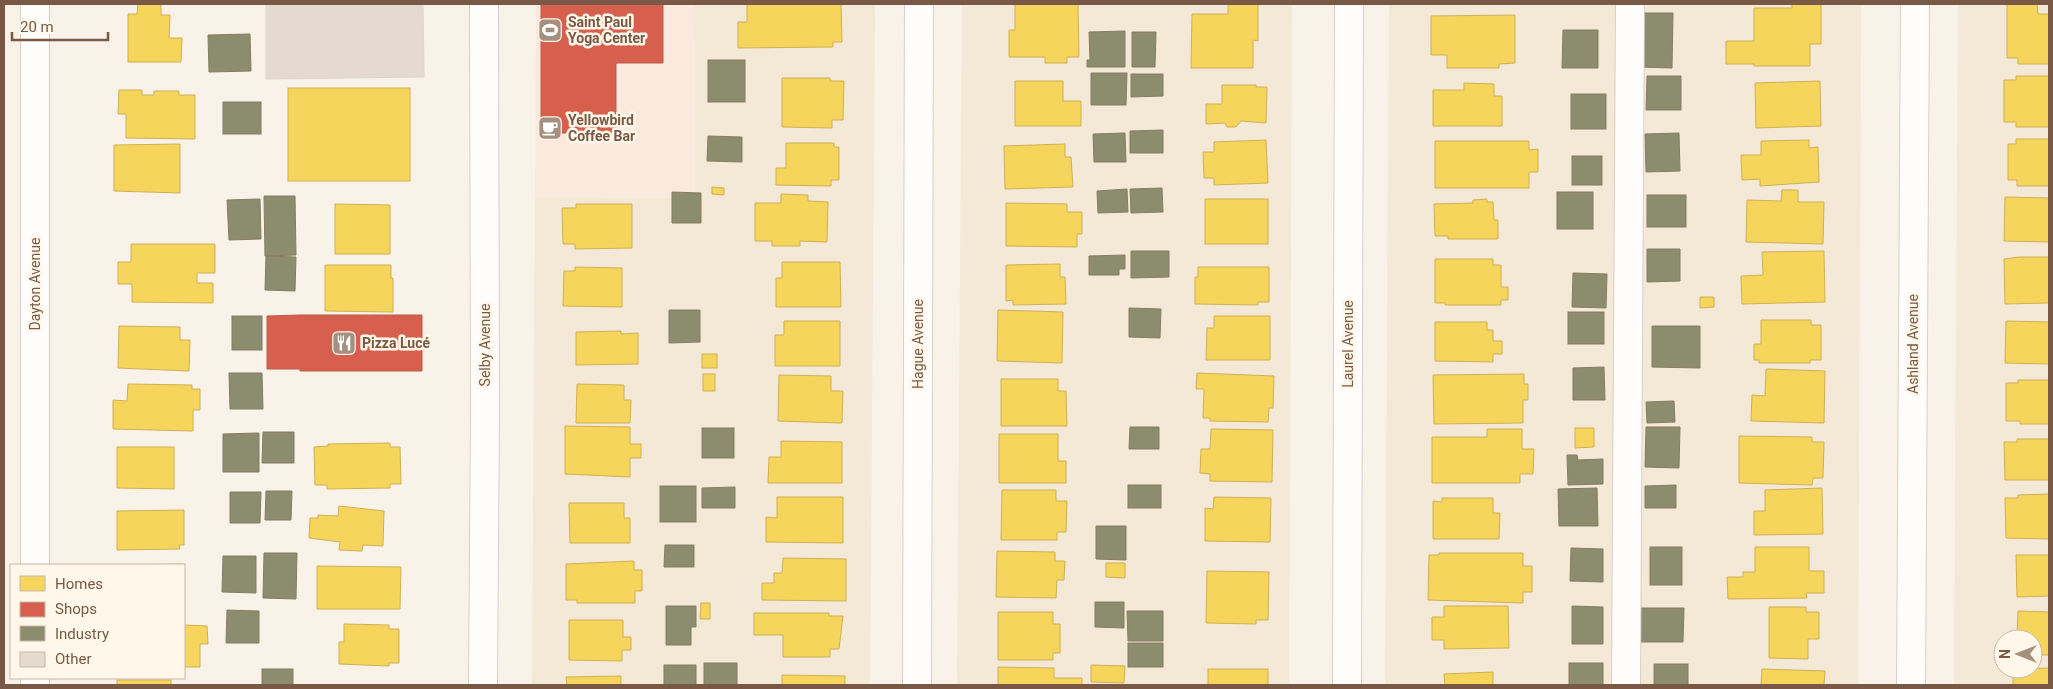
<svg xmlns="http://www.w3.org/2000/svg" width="2053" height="689" font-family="Roboto,sans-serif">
<rect width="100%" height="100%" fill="#f8f2e8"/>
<g fill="#f4e8d7" fill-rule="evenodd">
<polygon points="694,4 875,4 870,685 532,685 535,197 695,198"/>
<polygon points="962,4 1292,4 1289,685 957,685"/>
<polygon points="1389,4 1861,4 1858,685 1385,685"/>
<path d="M1958,4H2049V685H1954ZM2003,639H2033V669H2003Z"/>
</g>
<polygon fill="#fce9de" points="536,4 694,4 695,198 535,197"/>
<g fill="#f6d55c" stroke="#d0b055">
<polygon points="138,4 161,4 161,15 170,15 169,38 182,38 181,62 128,62 128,14 137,14"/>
<polygon points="747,4 841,4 842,42 833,42 833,47 738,48 738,22 747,22"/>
<polygon points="1015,4 1078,4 1079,57 1067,57 1067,63 1045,63 1045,57 1009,57 1009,30 1015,30"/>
<polygon points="1228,4 1258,4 1258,41 1253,40 1253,68 1191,68 1192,14 1228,14"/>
<polygon points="1792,4 1821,4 1821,44 1810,44 1810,66 1754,66 1754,64 1726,64 1726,41 1754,41 1754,8 1792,8"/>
<polygon points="2007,4 2037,4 2038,14 2049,14 2049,64 2018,64 2018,58 2007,58"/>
<polygon points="1515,15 1515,63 1499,64 1499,68 1447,68 1447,55 1431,55 1431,16"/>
<polygon points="2016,76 2049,76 2049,127 2016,127 2016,122 2004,122 2004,80 2016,80"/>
<polygon points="782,78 830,78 830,81 844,81 843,120 832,120 832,128 782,127"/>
<polygon points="1015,81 1063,81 1063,101 1081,101 1081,126 1015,126"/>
<polygon points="1820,81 1821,126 1756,128 1755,83"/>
<polygon points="1464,83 1494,84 1494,96 1502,96 1502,126 1433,126 1433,90 1464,90"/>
<polygon points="1222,85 1256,85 1256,87 1267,87 1266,123 1241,121 1236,127 1227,127 1225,123 1206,124 1206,104 1222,104"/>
<rect x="288" y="88" width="122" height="93"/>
<polygon points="119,90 142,90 142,95 154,95 154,91 179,91 179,95 195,95 195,139 126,138 126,114 118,114"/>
<polygon points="2016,139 2049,139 2049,186 2017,186 2017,180 2008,180 2008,144 2016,144"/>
<polygon points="1266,140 1268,183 1214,185 1214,178 1204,178 1203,152 1214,152 1214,142"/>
<polygon points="1809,140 1809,148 1818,147 1819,182 1760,186 1760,179 1742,180 1741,155 1761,155 1761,141"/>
<polygon points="1435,141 1529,141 1529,150 1538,149 1538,172 1529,172 1529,188 1435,188"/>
<polygon points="786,143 834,143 834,147 839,147 839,180 831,180 831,186 776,185 776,168 786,168"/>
<polygon points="180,144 180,193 114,191 114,145"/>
<polygon points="1065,144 1065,157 1071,157 1073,187 1005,189 1004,146"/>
<polygon points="712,187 724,188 724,195 712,194"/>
<polygon points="1782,190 1798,190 1798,202 1824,202 1823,244 1746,242 1747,200 1781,201"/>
<polygon points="781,194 808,195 808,201 828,202 827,242 800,241 800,246 772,246 772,241 755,241 755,203 781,203"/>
<polygon points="2005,197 2049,198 2049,242 2004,241"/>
<rect x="1205" y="199" width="63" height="45"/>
<polygon points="1487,199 1487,202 1493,202 1494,220 1498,220 1498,239 1448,239 1448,236 1435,236 1434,204 1473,203 1473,200"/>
<polygon points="1006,203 1067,204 1067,212 1082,212 1082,234 1077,234 1077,247 1006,246"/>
<polygon points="335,204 390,205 390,254 335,254"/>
<polygon points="576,204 632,204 632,248 575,249 575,244 563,244 562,208 576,208"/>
<polygon points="131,244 215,244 215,273 197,273 197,283 213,283 213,303 132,302 132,284 118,284 118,262 131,262"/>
<polygon points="1824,251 1825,302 1742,304 1741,276 1763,275 1762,252"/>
<polygon points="2019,257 2049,257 2049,303 2005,304 2004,259"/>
<polygon points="1435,259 1493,259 1493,265 1501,265 1501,287 1508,287 1508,300 1501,300 1501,305 1445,305 1445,303 1435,303"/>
<polygon points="782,262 840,262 841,307 776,307 776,278 782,278"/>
<polygon points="1060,264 1060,277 1065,277 1066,304 1013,305 1013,300 1006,301 1006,265"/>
<polygon points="325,265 391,265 391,278 393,278 393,312 325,311"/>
<polygon points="575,267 622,268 622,307 563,306 564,271 575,271"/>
<polygon points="1198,267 1269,267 1269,302 1258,302 1258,305 1195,304 1195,277 1198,277"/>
<polygon points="1700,297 1714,297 1714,307 1700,308"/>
<polygon points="998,310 1063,312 1062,363 997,361"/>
<polygon points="1214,316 1270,316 1270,360 1206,360 1207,328 1214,328"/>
<polygon points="1761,320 1811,320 1811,325 1821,325 1821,360 1810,360 1810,363 1759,363 1759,360 1754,360 1754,344 1761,344"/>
<polygon points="784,321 840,321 840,366 775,366 775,335 784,335"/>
<polygon points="2006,321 2049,322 2049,364 2005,363"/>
<polygon points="1435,322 1487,322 1487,330 1493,330 1493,341 1502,341 1502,354 1493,354 1493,362 1435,361"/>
<polygon points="119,326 180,327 180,340 190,340 189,371 118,368"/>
<polygon points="621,331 621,334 638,333 638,364 576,365 576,332"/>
<rect x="702" y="354" width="15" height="14"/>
<polygon points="1766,369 1825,371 1824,423 1751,421 1752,395 1765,396"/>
<polygon points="1197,373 1274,376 1273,408 1269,408 1268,422 1210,421 1210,418 1203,418 1204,389 1196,389"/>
<rect x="703" y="374" width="12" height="17"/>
<polygon points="1524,374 1524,384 1528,384 1528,400 1523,400 1523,423 1434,424 1433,375"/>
<polygon points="779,375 831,376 831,391 843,391 842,423 778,421"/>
<polygon points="1001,379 1058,379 1058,391 1066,391 1067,426 1001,426"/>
<polygon points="2018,380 2049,380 2049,424 2020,424 2020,421 2006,421 2006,383 2018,383"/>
<polygon points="128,384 192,385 192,389 200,389 200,410 193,410 193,431 113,429 113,400 127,401"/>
<polygon points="577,384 624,385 624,400 631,400 630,423 576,423"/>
<polygon points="565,426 630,427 630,444 641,444 641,458 630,458 630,477 565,474"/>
<polygon points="1575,428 1594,428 1594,447 1575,448"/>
<polygon points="1211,429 1273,430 1272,482 1210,481 1210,474 1200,473 1201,449 1210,449"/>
<polygon points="1487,429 1522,429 1522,449 1534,449 1533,474 1520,474 1520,483 1432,483 1432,437 1487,437"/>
<polygon points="999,434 1058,434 1058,461 1066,461 1066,483 999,483"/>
<polygon points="1739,436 1812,437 1812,442 1824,442 1823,478 1813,478 1812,485 1739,483"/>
<polygon points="2017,439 2049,439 2049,480 2005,480 2004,442 2017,442"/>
<polygon points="781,441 842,442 842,483 768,483 769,457 781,457"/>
<polygon points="390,443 390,447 400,447 401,484 390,484 390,488 327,489 327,485 315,485 314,447 328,446 328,444"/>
<polygon points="117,447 174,447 174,489 117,488"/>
<polygon points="1822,488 1823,534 1754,535 1754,511 1765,511 1765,490"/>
<polygon points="1002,490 1056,490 1056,501 1067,501 1066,532 1057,532 1057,540 1001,540"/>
<polygon points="2049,494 2049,539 2006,538 2005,498 2018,498 2018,495"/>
<polygon points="777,497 843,497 843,543 766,542 766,517 777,518"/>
<polygon points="1214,497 1271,498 1270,542 1205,541 1205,508 1213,509"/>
<polygon points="1442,498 1493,498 1493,513 1500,513 1499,539 1433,539 1433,501 1442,502"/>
<polygon points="569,503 624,503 624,518 630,518 630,543 570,543"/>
<polygon points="339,506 384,511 383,546 363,545 362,551 339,550 340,542 309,538 310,518 318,518 318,515 338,516"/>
<polygon points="184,510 184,545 179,545 180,549 117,550 117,511"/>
<polygon points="1755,547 1809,547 1809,571 1824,571 1824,593 1806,593 1807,598 1728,599 1727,577 1743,577 1743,572 1755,572"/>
<polygon points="997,551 1055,552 1055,561 1065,561 1064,580 1057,580 1056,598 996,597"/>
<polygon points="1439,553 1523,553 1523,566 1532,566 1532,592 1523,592 1523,603 1428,600 1429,555 1439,555"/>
<polygon points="2016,555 2049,555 2049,596 2017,597"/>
<polygon points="783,558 846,559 846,601 762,600 762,583 774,583 774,573 782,573"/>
<polygon points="634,561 634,570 642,570 642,591 635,591 635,603 577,603 577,600 566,600 566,564"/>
<polygon points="1106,563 1125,563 1125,578 1106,577"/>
<polygon points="182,564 182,565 127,565"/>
<polygon points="317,566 401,567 400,609 317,609"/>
<polygon points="1207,571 1269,572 1268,620 1256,620 1256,624 1206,623"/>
<polygon points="701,603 710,603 710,619 700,619"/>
<polygon points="1444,606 1508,606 1509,648 1444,649 1444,640 1432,640 1432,617 1444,617"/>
<polygon points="1769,607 1806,607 1806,612 1819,612 1819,639 1808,639 1808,659 1769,658"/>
<polygon points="2018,611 2049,612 2049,655 2033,655 2033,639 2017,639"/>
<polygon points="998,612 1053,612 1053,624 1060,624 1060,653 1053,653 1053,660 998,660"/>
<polygon points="754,613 829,613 829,616 843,616 839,649 830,649 830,657 783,657 783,635 754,635"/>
<polygon points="569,620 623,620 623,637 631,637 631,650 622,650 622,661 569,660"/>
<polygon points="344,624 389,625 389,629 399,629 399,663 389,663 389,666 339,664 339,642 344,642"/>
<polygon points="184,625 207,626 208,644 200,644 200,667 184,667"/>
<polygon points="1091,665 1125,666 1124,683 1091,682"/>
<polygon points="998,667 1054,668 1054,678 1082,678 1082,685 998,685"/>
<polygon points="2049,668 2049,685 2013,685 2013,669"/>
<rect x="1208" y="669" width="60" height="16"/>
<polygon points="1762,669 1825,671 1824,685 1761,685"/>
<polygon points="1493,672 1493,685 1445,685 1444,674"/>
<polygon points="782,675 845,676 845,685 782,685"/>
<polygon points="621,676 621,685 567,685 566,677"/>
<rect x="117" y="680" width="54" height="5"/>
</g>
<g fill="#d6604d" stroke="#ba5e4b">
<polygon points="541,4 663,4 663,63 616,63 616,133 541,133"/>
<polygon points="300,315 422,315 422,371 300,371 300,369 267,369 267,316"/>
</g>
<g fill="#8c8c6e" stroke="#867d62">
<polygon points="1640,13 1673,13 1672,68 1639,67"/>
<polygon points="1563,30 1598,30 1598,68 1562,68"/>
<polygon points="1125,31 1125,67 1087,67 1087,60 1090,60 1089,32"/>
<polygon points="1132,32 1156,32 1155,67 1132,67"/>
<polygon points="250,34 251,71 209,72 208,35"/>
<rect x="708" y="60" width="37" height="42"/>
<polygon points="1091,73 1127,73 1126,105 1091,105"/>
<polygon points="1131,74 1163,74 1163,96 1131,97"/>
<polygon points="1647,76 1681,76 1681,110 1646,110"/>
<rect x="1571" y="94" width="35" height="35"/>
<rect x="223" y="102" width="38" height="32"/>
<polygon points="1163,130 1163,153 1130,153 1130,131"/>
<polygon points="1125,133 1126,162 1094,162 1093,134"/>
<polygon points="1679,133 1680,171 1646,172 1645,134"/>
<polygon points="708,136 742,137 742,162 707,161"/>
<rect x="1572" y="156" width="30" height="29"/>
<polygon points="1162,188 1163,212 1131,213 1130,189"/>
<polygon points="1127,189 1128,212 1098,213 1097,191"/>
<polygon points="672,192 701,193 701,223 672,223"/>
<rect x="1557" y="192" width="36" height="37"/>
<rect x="1647" y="195" width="39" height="32"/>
<polygon points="264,196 295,196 296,255 265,256"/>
<polygon points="260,199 261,239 229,240 227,200"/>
<polygon points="1647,249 1680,249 1680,281 1647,282"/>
<polygon points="1131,251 1169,251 1169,277 1131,278"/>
<polygon points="1125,255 1125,269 1119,269 1119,275 1089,275 1089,256"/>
<polygon points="266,256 296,257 295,291 265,290"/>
<polygon points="1573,273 1607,274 1606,308 1572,307"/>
<polygon points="1129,308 1161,309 1160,338 1129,337"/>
<polygon points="669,310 700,310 700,342 669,343"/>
<rect x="1568" y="312" width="36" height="32"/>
<rect x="232" y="316" width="30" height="34"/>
<polygon points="1652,326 1700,326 1700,368 1652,367"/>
<polygon points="1604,367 1605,400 1573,400 1573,368"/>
<polygon points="229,373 262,373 263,409 230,409"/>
<polygon points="1674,401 1675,422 1647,423 1646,402"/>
<polygon points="1130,427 1159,427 1159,449 1129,449"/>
<polygon points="1646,427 1680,427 1679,468 1645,467"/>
<rect x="702" y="428" width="32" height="30"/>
<polygon points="263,432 294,432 294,463 262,463"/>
<polygon points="259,433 259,472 223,472 223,434"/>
<polygon points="1567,455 1577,455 1578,460 1603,459 1603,484 1568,485"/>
<rect x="1128" y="485" width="33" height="23"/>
<polygon points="1676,485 1676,508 1645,508 1645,486"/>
<rect x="660" y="486" width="36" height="36"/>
<polygon points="735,487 735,508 702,508 702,488"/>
<polygon points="1597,488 1598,526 1559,526 1558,489"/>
<polygon points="266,491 292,491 291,520 265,520"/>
<polygon points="230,492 261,492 260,523 230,523"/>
<polygon points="1096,526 1126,526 1126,560 1096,559"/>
<polygon points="665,545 694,545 694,567 664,567"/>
<rect x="1650" y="547" width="32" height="38"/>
<polygon points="1571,548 1603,549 1603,582 1570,581"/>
<polygon points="264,553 297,553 296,599 263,598"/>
<polygon points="223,556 256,556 256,593 222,592"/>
<polygon points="1095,602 1124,602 1124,628 1095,627"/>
<polygon points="666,606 696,606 696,627 691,627 691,645 666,645"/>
<polygon points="1572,606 1603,607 1603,644 1572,644"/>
<polygon points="1641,608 1684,608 1683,642 1640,642"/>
<polygon points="227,610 259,611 259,643 226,643"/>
<polygon points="1127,611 1163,611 1163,641 1128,641"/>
<rect x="1128" y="643" width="35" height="24"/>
<rect x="704" y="663" width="33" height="22"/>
<rect x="1569" y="663" width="34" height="22"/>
<rect x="1654" y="664" width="34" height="21"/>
<rect x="664" y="665" width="32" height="20"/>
<rect x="262" y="669" width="31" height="16"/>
</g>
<polygon fill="#e5dacf" stroke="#e1d5ca" points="266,4 423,4 424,77 266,79"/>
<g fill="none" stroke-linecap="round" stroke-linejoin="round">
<g stroke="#dacfc6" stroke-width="30">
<g id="minor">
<polyline points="35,4 35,565"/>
<polyline points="35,678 35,685"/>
<polyline points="483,685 485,410 484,4"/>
<polyline points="917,685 919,4"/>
<polyline points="1347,685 1349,4"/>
<polyline points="1626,685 1630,4"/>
<polyline points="1911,685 1915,4"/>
</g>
</g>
<use href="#minor" stroke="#fefdfc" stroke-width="28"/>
</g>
<defs>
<g id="stadium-square" transform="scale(1.25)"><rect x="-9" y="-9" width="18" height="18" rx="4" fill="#a58f7e" stroke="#fff7ea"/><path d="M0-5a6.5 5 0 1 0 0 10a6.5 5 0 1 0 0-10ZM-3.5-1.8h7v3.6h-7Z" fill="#fff"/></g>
<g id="cafe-square" transform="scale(1.25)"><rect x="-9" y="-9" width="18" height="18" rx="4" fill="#a58f7e" stroke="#fff7ea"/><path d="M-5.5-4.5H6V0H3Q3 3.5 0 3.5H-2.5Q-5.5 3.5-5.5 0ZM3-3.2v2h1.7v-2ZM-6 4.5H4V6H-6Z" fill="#fff"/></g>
<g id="restaurant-square" transform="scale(1.25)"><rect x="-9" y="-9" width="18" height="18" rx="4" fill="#a58f7e" stroke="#fff7ea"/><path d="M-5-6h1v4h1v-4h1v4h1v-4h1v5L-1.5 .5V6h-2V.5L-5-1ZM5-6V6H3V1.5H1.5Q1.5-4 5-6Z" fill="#fff"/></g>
</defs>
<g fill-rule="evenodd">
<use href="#stadium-square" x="550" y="30"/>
<use href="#cafe-square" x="550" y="128"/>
<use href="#restaurant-square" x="344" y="343"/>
</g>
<g text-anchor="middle" stroke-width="5" stroke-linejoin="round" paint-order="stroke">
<g font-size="14" font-weight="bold" fill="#795945" stroke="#fff7ea" text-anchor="start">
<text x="568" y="27">Saint Paul<tspan x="568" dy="16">Yoga Center</tspan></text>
<text x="568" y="125">Yellowbird<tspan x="568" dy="16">Coffee Bar</tspan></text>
<text x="362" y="348">Pizza Lucé</text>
</g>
<g font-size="14" fill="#795945" stroke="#fff7ea">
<text transform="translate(35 284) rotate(-90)" y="5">Dayton Avenue</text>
<text transform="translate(918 344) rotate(-90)" y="5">Hague Avenue</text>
<text transform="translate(1348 344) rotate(-90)" y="5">Laurel Avenue</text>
<text transform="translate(1913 344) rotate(-90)" y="5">Ashland Avenue</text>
<text transform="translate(485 345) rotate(-90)" y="5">Selby Avenue</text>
</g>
</g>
<rect width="2053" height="689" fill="none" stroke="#795945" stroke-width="10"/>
<rect x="10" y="564" width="175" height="115" fill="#fff7ea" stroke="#c9b8a8"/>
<rect x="20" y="576" width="25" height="15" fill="#f6d55c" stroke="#c9b8a8"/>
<text x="55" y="589" font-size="15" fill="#795945">Homes</text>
<rect x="20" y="602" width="25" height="15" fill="#d6604d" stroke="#c9b8a8"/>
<text x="55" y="614" font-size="15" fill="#795945">Shops</text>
<rect x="20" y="626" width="25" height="15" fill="#8c8c6e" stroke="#c9b8a8"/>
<text x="55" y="639" font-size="15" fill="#795945">Industry</text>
<rect x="20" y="652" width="25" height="15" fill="#e5dacf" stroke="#c9b8a8"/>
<text x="55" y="664" font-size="15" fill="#795945">Other</text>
<g transform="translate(2018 654) rotate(270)"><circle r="24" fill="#fff7ea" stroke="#c9b8a8"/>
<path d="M0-4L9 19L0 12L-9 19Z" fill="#a58f7e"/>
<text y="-8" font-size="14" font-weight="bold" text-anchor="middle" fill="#795945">N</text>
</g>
<path d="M12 32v8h96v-8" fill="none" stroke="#795945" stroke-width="2.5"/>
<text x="20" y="32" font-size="15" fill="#795945" stroke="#fff7ea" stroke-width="4" paint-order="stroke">20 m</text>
</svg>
